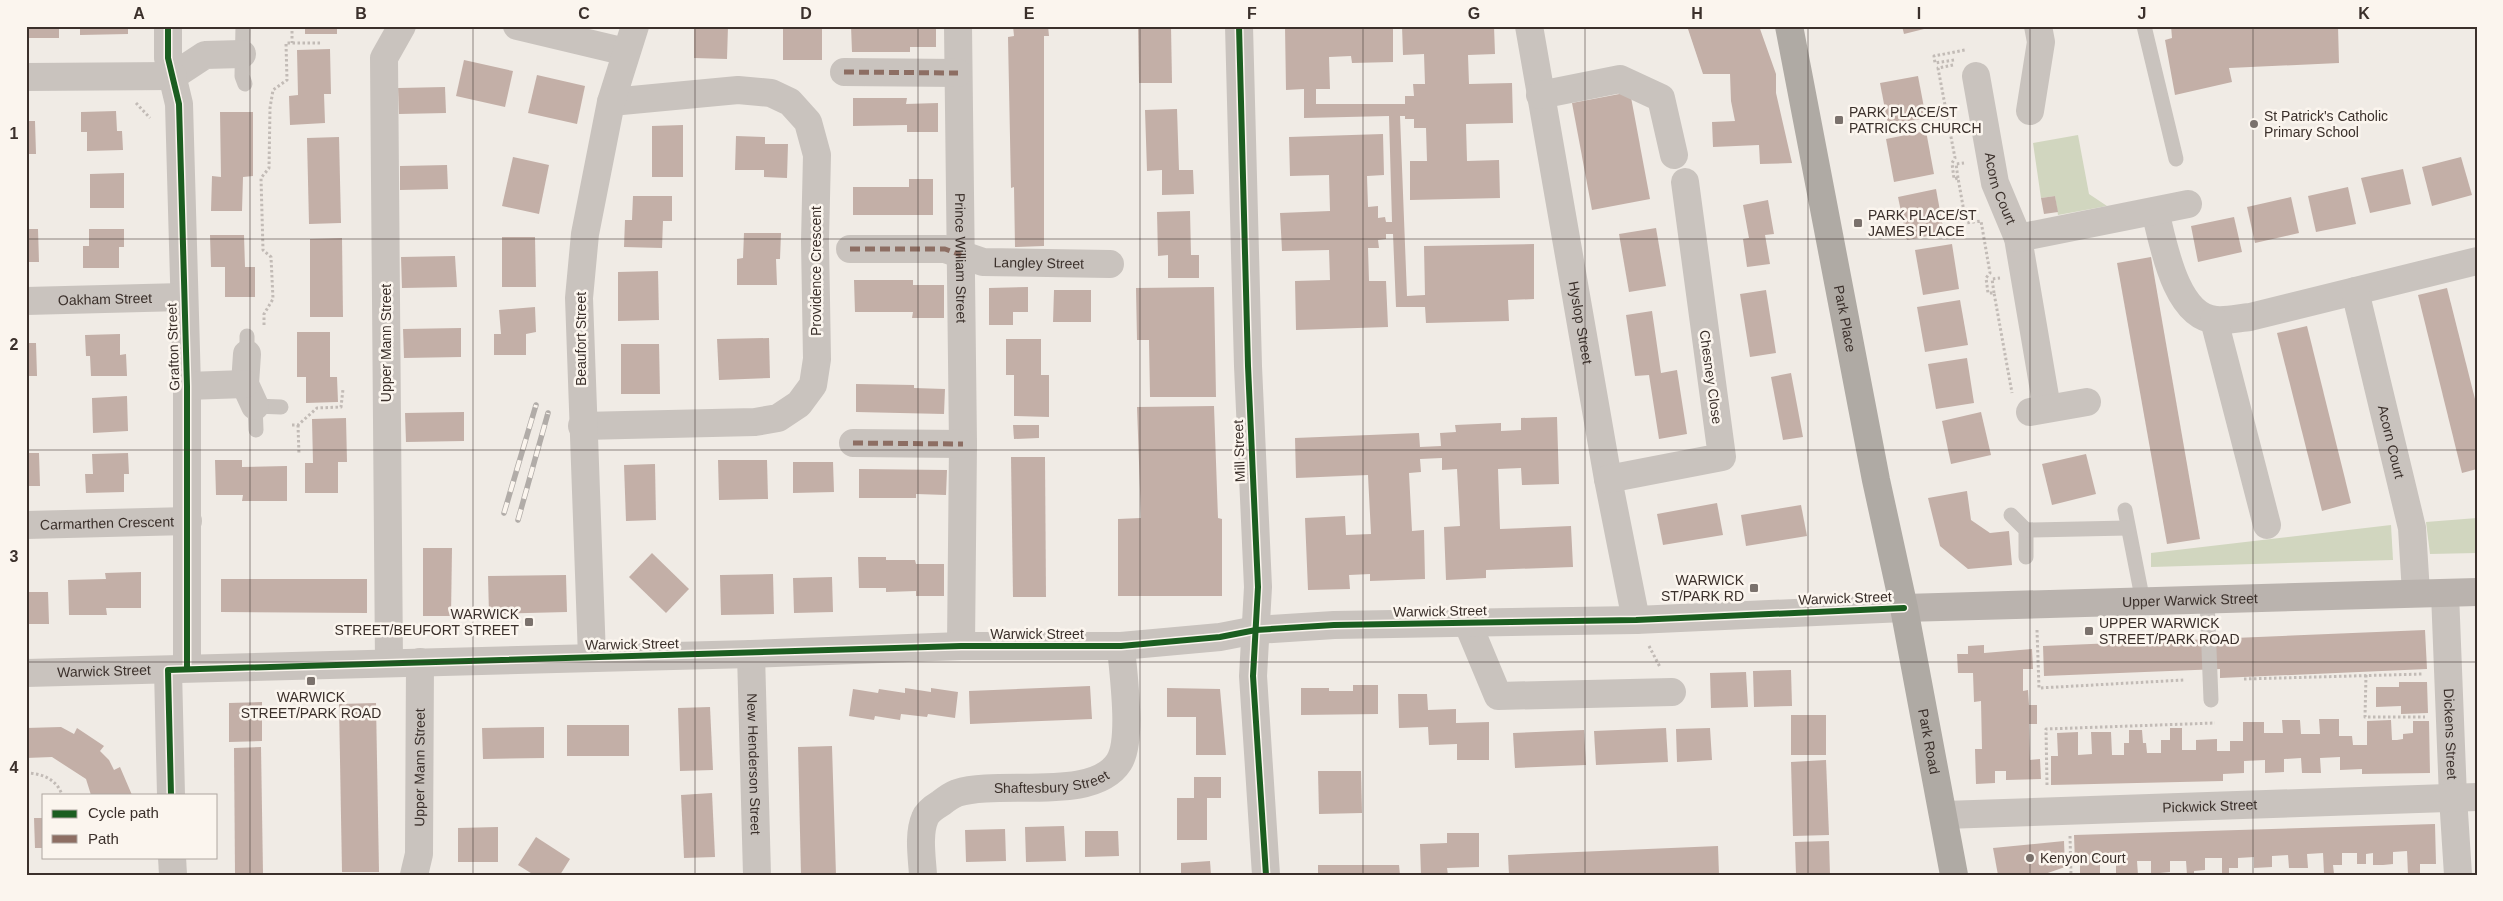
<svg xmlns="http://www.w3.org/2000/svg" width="2503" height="901" font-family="Arial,sans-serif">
<rect width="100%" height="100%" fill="#f0ebe5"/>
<g fill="#d1d6bf">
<polygon points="2078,135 2089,194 2107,206 2058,215 2055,196 2041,198 2033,143"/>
<polygon points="2477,518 2477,553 2430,554 2426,522"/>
<polygon points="2391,525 2393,560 2151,567 2151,553"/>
</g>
<g fill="#c3afa7">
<rect x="26" y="26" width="33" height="12"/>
<polygon points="80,26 128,26 128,34 80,35"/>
<rect x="305" y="26" width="32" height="8"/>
<polygon points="694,26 728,26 727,59 694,58"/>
<polygon points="851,26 936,26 936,47 910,47 910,52 852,52"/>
<polygon points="1013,26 1048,26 1049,36 1044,36 1044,246 1015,247 1014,187 1011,188 1008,37 1014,36"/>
<polygon points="1138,26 1171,26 1172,83 1139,83"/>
<polygon points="1285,26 1393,26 1393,62 1352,63 1351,56 1329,57 1330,89 1316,89 1316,104 1405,104 1405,96 1414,96 1413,84 1425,84 1424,54 1403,55 1402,26 1494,26 1495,54 1468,55 1469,84 1512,83 1513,123 1466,124 1467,161 1499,160 1500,198 1410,200 1410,161 1427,161 1426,128 1414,128 1414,119 1405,119 1405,116 1400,116 1407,296 1425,295 1424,246 1534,244 1534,299 1508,300 1509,321 1426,323 1425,307 1396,307 1393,234 1386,234 1386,239 1378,240 1379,248 1368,248 1369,281 1386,281 1388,327 1296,330 1295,281 1330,280 1329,250 1282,251 1280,213 1330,211 1329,175 1290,176 1289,137 1383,134 1384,175 1367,176 1368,207 1378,206 1378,218 1385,217 1386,222 1392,222 1389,116 1304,118 1304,89 1286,90"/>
<polygon points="1687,26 1759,26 1776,74 1776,93 1792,163 1760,164 1759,145 1713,147 1712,122 1735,121 1731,101 1730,74 1703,74"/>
<polygon points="1902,26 1928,26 1928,28 1904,34"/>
<polygon points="2171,26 2338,26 2339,63 2229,68 2232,82 2175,95 2165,40 2172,38"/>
<rect x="783" y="29" width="39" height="31"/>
<polygon points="330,49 331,94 324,94 325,123 290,125 289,96 298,95 297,50"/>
<polygon points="464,60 513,71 505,107 456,96"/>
<polygon points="537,75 585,86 577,124 528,113"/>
<polygon points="1918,76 1926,118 1888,125 1880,83"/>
<polygon points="445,87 446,113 399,114 398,88"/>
<polygon points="1630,92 1650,199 1592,210 1572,103"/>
<polygon points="853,98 907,98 906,104 938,103 938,132 907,132 907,125 853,126"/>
<polygon points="1177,109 1179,170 1193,170 1194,194 1162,195 1162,170 1147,171 1145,110"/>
<polygon points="116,111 117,131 122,131 123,150 87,151 87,132 81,132 81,112"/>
<polygon points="220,112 253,112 253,176 243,177 242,211 211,211 212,176 221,177"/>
<polygon points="26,121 35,121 36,154 26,154"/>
<polygon points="683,125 683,177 652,177 652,126"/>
<polygon points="1926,131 1934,174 1894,182 1886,139"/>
<polygon points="736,136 765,137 765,144 788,144 787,178 764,177 764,170 735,170"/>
<polygon points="339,137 341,223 309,224 307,138"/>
<polygon points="513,157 549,165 539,214 502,206"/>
<polygon points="2461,157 2472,195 2432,206 2422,167"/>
<polygon points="447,165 448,189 400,190 400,166"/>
<polygon points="2403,169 2411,204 2370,213 2361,178"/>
<polygon points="124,173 124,208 90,208 90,174"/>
<polygon points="909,179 933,179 933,215 853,215 853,187 909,187"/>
<polygon points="2348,187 2356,224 2316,232 2308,196"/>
<polygon points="1936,189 1944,233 1907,240 1898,197"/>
<polygon points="633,196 672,196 672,221 663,221 662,248 624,247 625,220 632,220"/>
<polygon points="2055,196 2058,212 2044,214 2041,198"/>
<polygon points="2291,197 2299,233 2255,243 2247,207"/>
<polygon points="1768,200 1774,234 1765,235 1770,264 1747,267 1743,239 1749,238 1743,205"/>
<polygon points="1190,211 1191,255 1199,255 1199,278 1168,278 1168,255 1158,256 1157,212"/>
<polygon points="2234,217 2242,252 2198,262 2191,226"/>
<polygon points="1656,228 1666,286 1629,292 1619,234"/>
<polygon points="26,229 38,229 39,262 26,262"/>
<polygon points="89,229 124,229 124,247 119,247 119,268 83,268 83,246 89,246"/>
<polygon points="744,233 781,233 780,259 776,259 777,285 737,285 737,259 743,258"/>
<polygon points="210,235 244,235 245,267 255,267 255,297 225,297 225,267 211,267"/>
<polygon points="502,237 535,237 536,287 502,287"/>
<polygon points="342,238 343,317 310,317 310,239"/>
<polygon points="1952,244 1959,289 1923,295 1915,250"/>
<polygon points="455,256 457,287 402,288 401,257"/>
<polygon points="2151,257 2200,539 2167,544 2117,263"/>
<polygon points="658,271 659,320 618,321 618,272"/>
<polygon points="854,280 913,280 913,285 944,285 944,318 912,318 913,312 855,312"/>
<polygon points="1028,287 1028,312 1013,312 1013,325 989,325 989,288"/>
<polygon points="1214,287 1216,397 1150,397 1149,340 1137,340 1136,288"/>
<polygon points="2447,288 2477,407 2477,469 2462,473 2418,295"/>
<polygon points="1054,290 1091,290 1091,322 1053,322"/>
<polygon points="1766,290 1776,353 1750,357 1740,294"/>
<polygon points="1960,300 1968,345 1925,352 1917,307"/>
<polygon points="535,307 536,332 526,334 526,355 494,355 494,334 501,334 499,310"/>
<polygon points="1652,311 1661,373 1677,370 1687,434 1659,439 1649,375 1635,376 1626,315"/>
<polygon points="2307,326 2351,503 2322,511 2277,333"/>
<polygon points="461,328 461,357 404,358 403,329"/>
<polygon points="297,332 330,332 330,377 337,377 338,402 306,403 306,377 297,377"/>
<polygon points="120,334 120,355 126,354 127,376 91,376 90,356 86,356 85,335"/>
<polygon points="769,338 770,378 719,380 717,339"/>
<polygon points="1006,339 1041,339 1041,375 1049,375 1049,417 1014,416 1014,375 1006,375"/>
<polygon points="26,343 36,343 37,376 26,376"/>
<polygon points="621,344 659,344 660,394 621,394"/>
<polygon points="1967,358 1974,403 1936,409 1928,364"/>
<polygon points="1791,373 1803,437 1783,440 1771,377"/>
<polygon points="856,384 914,385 914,388 945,389 944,414 856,412"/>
<polygon points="127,396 128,431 93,433 92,398"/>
<polygon points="1214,406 1218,518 1222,519 1222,596 1118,596 1118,519 1141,518 1137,407"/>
<polygon points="464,412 464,441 406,442 405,413"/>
<polygon points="1981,412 1991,455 1951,464 1942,421"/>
<polygon points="1557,417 1559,484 1522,485 1521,468 1498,469 1500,529 1571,526 1573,567 1486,570 1486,578 1446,580 1444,527 1460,526 1457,469 1442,470 1442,458 1420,459 1421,472 1409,473 1412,531 1424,530 1425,579 1370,581 1370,574 1349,575 1350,589 1308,590 1305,518 1345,516 1346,535 1371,534 1368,475 1296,478 1295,438 1419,433 1420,447 1441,446 1440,433 1456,432 1455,425 1501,423 1501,431 1521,430 1521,418"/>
<polygon points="346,418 347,462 338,462 338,493 305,493 305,463 313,463 312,419"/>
<polygon points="1013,425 1039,425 1039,438 1014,439"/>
<polygon points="26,453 39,453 40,486 26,486"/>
<polygon points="128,453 129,474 124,474 124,492 86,493 85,474 93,474 92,454"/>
<polygon points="2086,454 2096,494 2052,505 2042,464"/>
<polygon points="1011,457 1045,457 1046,597 1013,597"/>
<polygon points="215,460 242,460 242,467 287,466 287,501 242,501 243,495 216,495"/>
<polygon points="718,460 767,460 768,499 719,500"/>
<polygon points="793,462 833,462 834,492 793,493"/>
<polygon points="655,464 656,520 626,521 624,465"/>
<polygon points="859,469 947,470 946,495 916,494 916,498 859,498"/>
<polygon points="1967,491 1971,520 1990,533 2009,531 2012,565 1968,569 1940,546 1928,498"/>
<polygon points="1717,503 1723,535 1663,545 1657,514"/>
<polygon points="1801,505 1807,536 1746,546 1741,515"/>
<polygon points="423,548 452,548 451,616 423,616"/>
<polygon points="652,553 689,589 666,613 629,577"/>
<polygon points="858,557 886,557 886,560 915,560 916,564 944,564 944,596 916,596 916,591 886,592 886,588 859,588"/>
<polygon points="141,572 141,608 106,608 107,615 69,615 68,580 106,579 105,573"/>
<polygon points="773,574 774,614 721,615 720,575"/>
<polygon points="566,575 567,612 489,614 488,576"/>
<polygon points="832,577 833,612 794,613 793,578"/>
<polygon points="221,579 367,579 367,613 221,612"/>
<polygon points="26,592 48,592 49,624 26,624"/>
<polygon points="2425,630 2427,669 2220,678 2220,669 2044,676 2043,646"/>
<polygon points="1984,645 1984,653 2032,649 2033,669 2023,669 2023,691 2028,690 2029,705 2037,705 2037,724 2029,724 2030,760 2040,759 2041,779 2006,780 2006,771 1995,771 1995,783 1976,784 1975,749 1982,749 1981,701 1974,702 1973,673 1958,673 1957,654 1968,654 1968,646"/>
<polygon points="1791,670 1792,706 1754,707 1753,671"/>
<polygon points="1746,672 1748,707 1711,708 1710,673"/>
<polygon points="2399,682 2427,682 2428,713 2401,714 2401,706 2376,707 2376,687 2399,687"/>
<polygon points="1353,685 1378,685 1378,714 1301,715 1301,688 1329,688 1329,691 1353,691"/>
<polygon points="1090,686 1092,719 970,724 969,691"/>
<polygon points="905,688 931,692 931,688 958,692 955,718 928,714 927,717 901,714 900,720 875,716 874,720 849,716 853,689 878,693 879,689 905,693"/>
<polygon points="1167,688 1220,689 1226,755 1196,755 1196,717 1167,717"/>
<polygon points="1398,694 1427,694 1428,710 1456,709 1456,723 1489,722 1489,760 1457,760 1457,744 1429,745 1428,727 1399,728"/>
<polygon points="262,702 262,741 229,742 229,703"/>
<polygon points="376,703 379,872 342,872 339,704"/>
<polygon points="710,707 713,770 680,771 678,708"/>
<rect x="1791" y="715" width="35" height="40"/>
<polygon points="2319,719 2339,719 2339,736 2352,736 2353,745 2367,745 2367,721 2391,720 2392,740 2397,740 2403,739 2403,734 2413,733 2413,721 2429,721 2430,773 2362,774 2362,769 2340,770 2340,757 2320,758 2321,773 2302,773 2301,758 2284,759 2284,772 2265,773 2265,760 2244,761 2244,773 2223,774 2223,781 2051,785 2051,756 2058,756 2057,733 2078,732 2078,755 2092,754 2091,732 2111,732 2112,755 2124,755 2124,743 2129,743 2129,730 2142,730 2143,743 2146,743 2147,753 2161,753 2161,740 2170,740 2170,728 2182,728 2182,750 2196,750 2196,740 2217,739 2217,751 2230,751 2230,741 2243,741 2243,722 2264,722 2264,733 2283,733 2282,720 2300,720 2301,734 2320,734"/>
<rect x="567" y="725" width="62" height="31"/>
<polygon points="61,727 74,734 77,728 104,746 100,751 109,760 114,770 120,767 132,795 91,795 86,779 52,757 26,758 26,728"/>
<polygon points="544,727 544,758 483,759 482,728"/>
<polygon points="1666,728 1668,762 1596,765 1594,731"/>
<polygon points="1710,728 1712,760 1677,762 1676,729"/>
<polygon points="1584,730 1586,765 1515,768 1513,733"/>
<polygon points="832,746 836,875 801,875 798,747"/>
<polygon points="261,747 263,874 235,874 234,748"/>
<polygon points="1826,760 1829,835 1793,836 1791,762"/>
<polygon points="1318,771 1361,771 1362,813 1319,814"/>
<polygon points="1194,777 1221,777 1221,798 1207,798 1207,840 1177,840 1177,798 1194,798"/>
<polygon points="712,793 715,857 684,858 681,795"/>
<polygon points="34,818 44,818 44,848 35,848"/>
<polygon points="2435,824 2436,864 2420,864 2420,875 2408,875 2407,851 2393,852 2393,864 2383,865 2373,865 2373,853 2366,854 2366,864 2357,864 2357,853 2342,853 2342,865 2333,865 2334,874 2324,874 2323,853 2307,854 2308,868 2289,868 2288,855 2272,856 2272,867 2254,868 2254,857 2238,858 2238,868 2229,868 2229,875 2222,875 2222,858 2205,858 2205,870 2194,871 2194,875 2187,875 2186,861 2170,861 2170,872 2160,873 2151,873 2151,861 2137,861 2138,875 2116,875 2116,863 2100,864 2100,875 2080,875 2080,864 2075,864 2074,835"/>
<polygon points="1064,826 1066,861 1026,862 1025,827"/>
<polygon points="498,827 498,862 458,862 458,828"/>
<polygon points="1005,829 1006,861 966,862 965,830"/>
<polygon points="1085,831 1118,831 1119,856 1085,857"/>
<polygon points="1447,833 1479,833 1479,867 1447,868 1448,875 1421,875 1420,844 1447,843"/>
<polygon points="536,837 570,859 560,875 534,875 518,865"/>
<polygon points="1829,841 1830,875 1796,875 1795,842"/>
<polygon points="2064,841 2065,867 2042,875 1998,875 1993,848"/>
<polygon points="1718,846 1719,875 1509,875 1508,855"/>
<polygon points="1210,861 1211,875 1181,875 1181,863"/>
<polygon points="1318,865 1399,865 1400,875 1318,875"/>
</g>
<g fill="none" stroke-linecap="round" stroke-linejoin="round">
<g stroke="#c2bbb6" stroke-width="3" stroke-dasharray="2.5 2.5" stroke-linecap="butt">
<polyline points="292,26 292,43"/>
<polyline points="1954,60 1935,63 1934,56 1965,50"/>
<polyline points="1953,65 1938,68 1955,158 1952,163 1954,179 1958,178 1966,223 1981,221 1990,273 1986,278 1988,293 1994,293 2012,393"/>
<polyline points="136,103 150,118"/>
<polyline points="1958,178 1956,164 1964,163"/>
<polyline points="1994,293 1992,279 2000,278"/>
<polyline points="264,325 264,314 273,299 271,257 263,250 261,178 269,168 270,108 273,90 287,80 286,43 321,43"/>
<polyline points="292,425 298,425 317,408 341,407 343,389"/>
<polyline points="298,425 299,455"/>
<polyline points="2037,630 2039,688 2184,680"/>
<polyline points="1649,646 1660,667"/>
<polyline points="2366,675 2365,717 2425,717"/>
<polyline points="2244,679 2423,674"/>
<path d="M26,773C41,773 57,779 62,795"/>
<polyline points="2047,785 2046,729 2215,723"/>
<polyline points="2070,836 2071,875"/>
</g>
<g stroke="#c9c3be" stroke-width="15">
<polyline points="243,26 242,76 245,84"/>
<polyline points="2144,26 2176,159"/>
<polyline points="247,336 247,354"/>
<polyline points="256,430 255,406 281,407"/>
<polyline points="2125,510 2143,602"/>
<polyline points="2011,515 2026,530 2026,557"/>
<polyline points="2026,530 2128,528"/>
<polyline points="2207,599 2211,700"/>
</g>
<g stroke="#c9c3be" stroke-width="28">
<polyline points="168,26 168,58 179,104 187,386 187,668"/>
<polyline points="517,26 626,52"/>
<path id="s1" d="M958,26L963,444L961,646"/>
<polyline points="1239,26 1248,366 1258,587 1253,676 1266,875"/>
<path id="s2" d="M1529,26L1608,479L1636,620"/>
<polyline points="844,72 958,73"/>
<polyline points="173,76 205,55 242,54"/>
<path id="s3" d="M1976,76L1995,183L2018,238L2047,408"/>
<polyline points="26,77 173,76"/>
<polyline points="1540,95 1620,79 1661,98 1674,155"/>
<polyline points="2030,111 2041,42 2038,26"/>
<path d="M2155,211C2163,242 2175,317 2216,320C2227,321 2239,318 2250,317L2477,261"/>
<polyline points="2018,238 2188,204"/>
<path id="s4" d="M850,249H945L983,262L1110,264"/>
<path id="s5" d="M2355,291L2412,528L2416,593"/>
<path id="s6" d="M26,301L183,297"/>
<polyline points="2214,320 2267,525"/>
<polyline points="247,354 245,384 255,406"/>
<polyline points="187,386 245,384"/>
<polyline points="2030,412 2087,402"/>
<polyline points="582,426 755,422 778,418 799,404 813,385 817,359 815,241 817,155 808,122 790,102 771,93 738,90 611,102"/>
<polyline points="853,443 963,444"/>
<polyline points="1608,479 1722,457 1685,182"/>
<path id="s7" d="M26,525L188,521"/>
<path id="s8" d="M2445,593L2453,797L2458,875"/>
<polyline points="1468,624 1498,696 1672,692"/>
<path id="s9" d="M751,654L757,875"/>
<polyline points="592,657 579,298 585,234 611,102 635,26"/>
<polyline points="389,662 384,58 402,26"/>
<polyline points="168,670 171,795"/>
<path id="s10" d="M26,673L751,654L961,646H1121L1220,637L1256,630L1334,625L1636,620L1904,608"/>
<path id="s11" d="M1944,815L2477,797"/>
<polyline points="172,857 173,875"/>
<path id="s12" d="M414,875L419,854L420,662"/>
<path id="s13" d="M923,875C922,858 918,834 925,818C927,812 936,806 941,803C946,799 952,795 957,793C1001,779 1093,803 1119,762C1133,740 1123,674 1121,646"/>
</g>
<path stroke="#bab3ae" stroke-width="28" id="s14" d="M1904,608L2477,592"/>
<path stroke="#afaaa4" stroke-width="28" id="s15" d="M1789,26L1876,480L1904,608L1954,875"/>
<g stroke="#b1aca8" stroke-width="5.5">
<g id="rail">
<polyline points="504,513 536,405"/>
<polyline points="518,520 548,413"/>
</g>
</g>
<use href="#rail" stroke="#fbf5ee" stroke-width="4" stroke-dasharray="11" stroke-linecap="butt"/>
<g stroke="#8d6e63" stroke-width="5" stroke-dasharray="10 5" stroke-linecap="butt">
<polyline points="844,72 958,73"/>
<polyline points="850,249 945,249 961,255"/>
<polyline points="853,443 963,444"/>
</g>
<g stroke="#fbf5ee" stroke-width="9">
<g id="cycleway">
<polyline points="168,26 168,58 179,104 187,386 187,668"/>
<polyline points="1239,26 1248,366 1258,587 1253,676 1266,875"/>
<polyline points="171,795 168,670 961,646 1121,646 1220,637 1256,630 1334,625 1636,620 1904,608"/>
</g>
</g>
<use href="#cycleway" stroke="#1b5e20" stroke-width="6"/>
</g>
<path fill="none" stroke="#3b302b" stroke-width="1" stroke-opacity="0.55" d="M250,26V875M473,26V875M695,26V875M918,26V875M1140,26V875M1363,26V875M1585,26V875M1808,26V875M2030,26V875M2253,26V875M26,239H2477M26,450H2477M26,662H2477"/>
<g fill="#7a716c" stroke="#fbf5ee" stroke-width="2">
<rect x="1834" y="115" width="10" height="10" rx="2.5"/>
<circle cx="2254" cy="124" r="5"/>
<rect x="1853" y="218" width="10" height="10" rx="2.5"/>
<rect x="1749" y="583" width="10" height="10" rx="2.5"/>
<rect x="524" y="617" width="10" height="10" rx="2.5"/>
<rect x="2084" y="626" width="10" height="10" rx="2.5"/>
<rect x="306" y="676" width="10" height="10" rx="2.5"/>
<circle cx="2030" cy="858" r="5"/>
</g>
<g text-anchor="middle" stroke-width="5" stroke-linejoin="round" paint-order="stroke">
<g font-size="14" fill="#3b302b" stroke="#fbf5ee" text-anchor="start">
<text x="1849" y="117">PARK PLACE/ST<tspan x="1849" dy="16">PATRICKS CHURCH</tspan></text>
<text x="2264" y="121">St Patrick's Catholic<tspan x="2264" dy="16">Primary School</tspan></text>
<text x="1868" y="220">PARK PLACE/ST<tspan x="1868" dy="16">JAMES PLACE</tspan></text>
<text x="1744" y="585" text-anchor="end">WARWICK<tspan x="1744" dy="16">ST/PARK RD</tspan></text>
<text x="519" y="619" text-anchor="end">WARWICK<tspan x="519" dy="16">STREET/BEUFORT STREET</tspan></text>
<text x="2099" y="628">UPPER WARWICK<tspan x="2099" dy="16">STREET/PARK ROAD</tspan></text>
<text x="311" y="702" text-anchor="middle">WARWICK<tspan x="311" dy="16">STREET/PARK ROAD</tspan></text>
<text x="2040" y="863">Kenyon Court</text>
</g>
<g font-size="14" fill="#3b302b" stroke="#fbf5ee">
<text dy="5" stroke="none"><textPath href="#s3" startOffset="115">Acorn Court</textPath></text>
<text dy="5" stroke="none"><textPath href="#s1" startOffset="232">Prince William Street</textPath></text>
<text dy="5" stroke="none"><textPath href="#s4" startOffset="191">Langley Street</textPath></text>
<text transform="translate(816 271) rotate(-90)" y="5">Providence Crescent</text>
<text dy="5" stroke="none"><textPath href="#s6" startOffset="79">Oakham Street</textPath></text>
<text dy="5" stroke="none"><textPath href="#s15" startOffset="298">Park Place</textPath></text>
<text dy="5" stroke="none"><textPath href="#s2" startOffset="301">Hyslop Street</textPath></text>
<text transform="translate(581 339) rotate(-90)" y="5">Beaufort Street</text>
<text transform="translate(386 343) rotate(-90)" y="5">Upper Mann Street</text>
<text transform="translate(173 347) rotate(-92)" y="5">Grafton Street</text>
<text transform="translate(1711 377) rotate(82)" y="5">Chesney Close</text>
<text dy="5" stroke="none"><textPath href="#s5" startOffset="155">Acorn Court</textPath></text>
<text transform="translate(1239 451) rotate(-92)" y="5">Mill Street</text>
<text dy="5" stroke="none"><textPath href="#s7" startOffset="81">Carmarthen Crescent</textPath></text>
<text transform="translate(1845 598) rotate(-2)" y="5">Warwick Street</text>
<text dy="5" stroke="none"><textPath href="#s14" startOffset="286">Upper Warwick Street</textPath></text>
<text transform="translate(1440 611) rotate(-1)" y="5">Warwick Street</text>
<text x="1037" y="639">Warwick Street</text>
<text transform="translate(632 644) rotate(-1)" y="5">Warwick Street</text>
<text dy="5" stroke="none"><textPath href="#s10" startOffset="78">Warwick Street</textPath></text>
<text dy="5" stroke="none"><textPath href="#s8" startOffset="141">Dickens Street</textPath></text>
<text dy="5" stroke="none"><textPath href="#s15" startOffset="729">Park Road</textPath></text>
<text dy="5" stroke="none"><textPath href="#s9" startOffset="110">New Henderson Street</textPath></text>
<text dy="5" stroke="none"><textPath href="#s12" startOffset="108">Upper Mann Street</textPath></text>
<text dy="5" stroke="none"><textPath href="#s13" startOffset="194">Shaftesbury Street</textPath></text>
<text dy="5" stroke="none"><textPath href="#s11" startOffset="266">Pickwick Street</textPath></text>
</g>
</g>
<rect width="2503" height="901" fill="none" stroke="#fbf5ee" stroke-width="55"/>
<rect x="42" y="794" width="175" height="65" fill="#fbf5ee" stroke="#aea6a0"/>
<rect x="52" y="810" width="25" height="8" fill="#1b5e20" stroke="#aea6a0"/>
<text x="88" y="818" font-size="15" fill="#3b302b">Cycle path</text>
<rect x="52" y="835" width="25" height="8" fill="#8d6e63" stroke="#aea6a0"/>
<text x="88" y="844" font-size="15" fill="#3b302b">Path</text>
<rect x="28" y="28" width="2448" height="846" fill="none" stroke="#3b302b" stroke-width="2"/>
<g font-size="16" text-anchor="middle" font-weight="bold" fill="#3b302b">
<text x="139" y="19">A</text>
<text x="361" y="19">B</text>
<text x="584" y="19">C</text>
<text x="806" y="19">D</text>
<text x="1029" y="19">E</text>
<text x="1252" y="19">F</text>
<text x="1474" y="19">G</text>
<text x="1697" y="19">H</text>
<text x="1919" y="19">I</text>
<text x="2142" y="19">J</text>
<text x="2364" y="19">K</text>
<text x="14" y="139">1</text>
<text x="14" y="350">2</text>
<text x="14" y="562">3</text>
<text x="14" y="773">4</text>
</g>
</svg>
